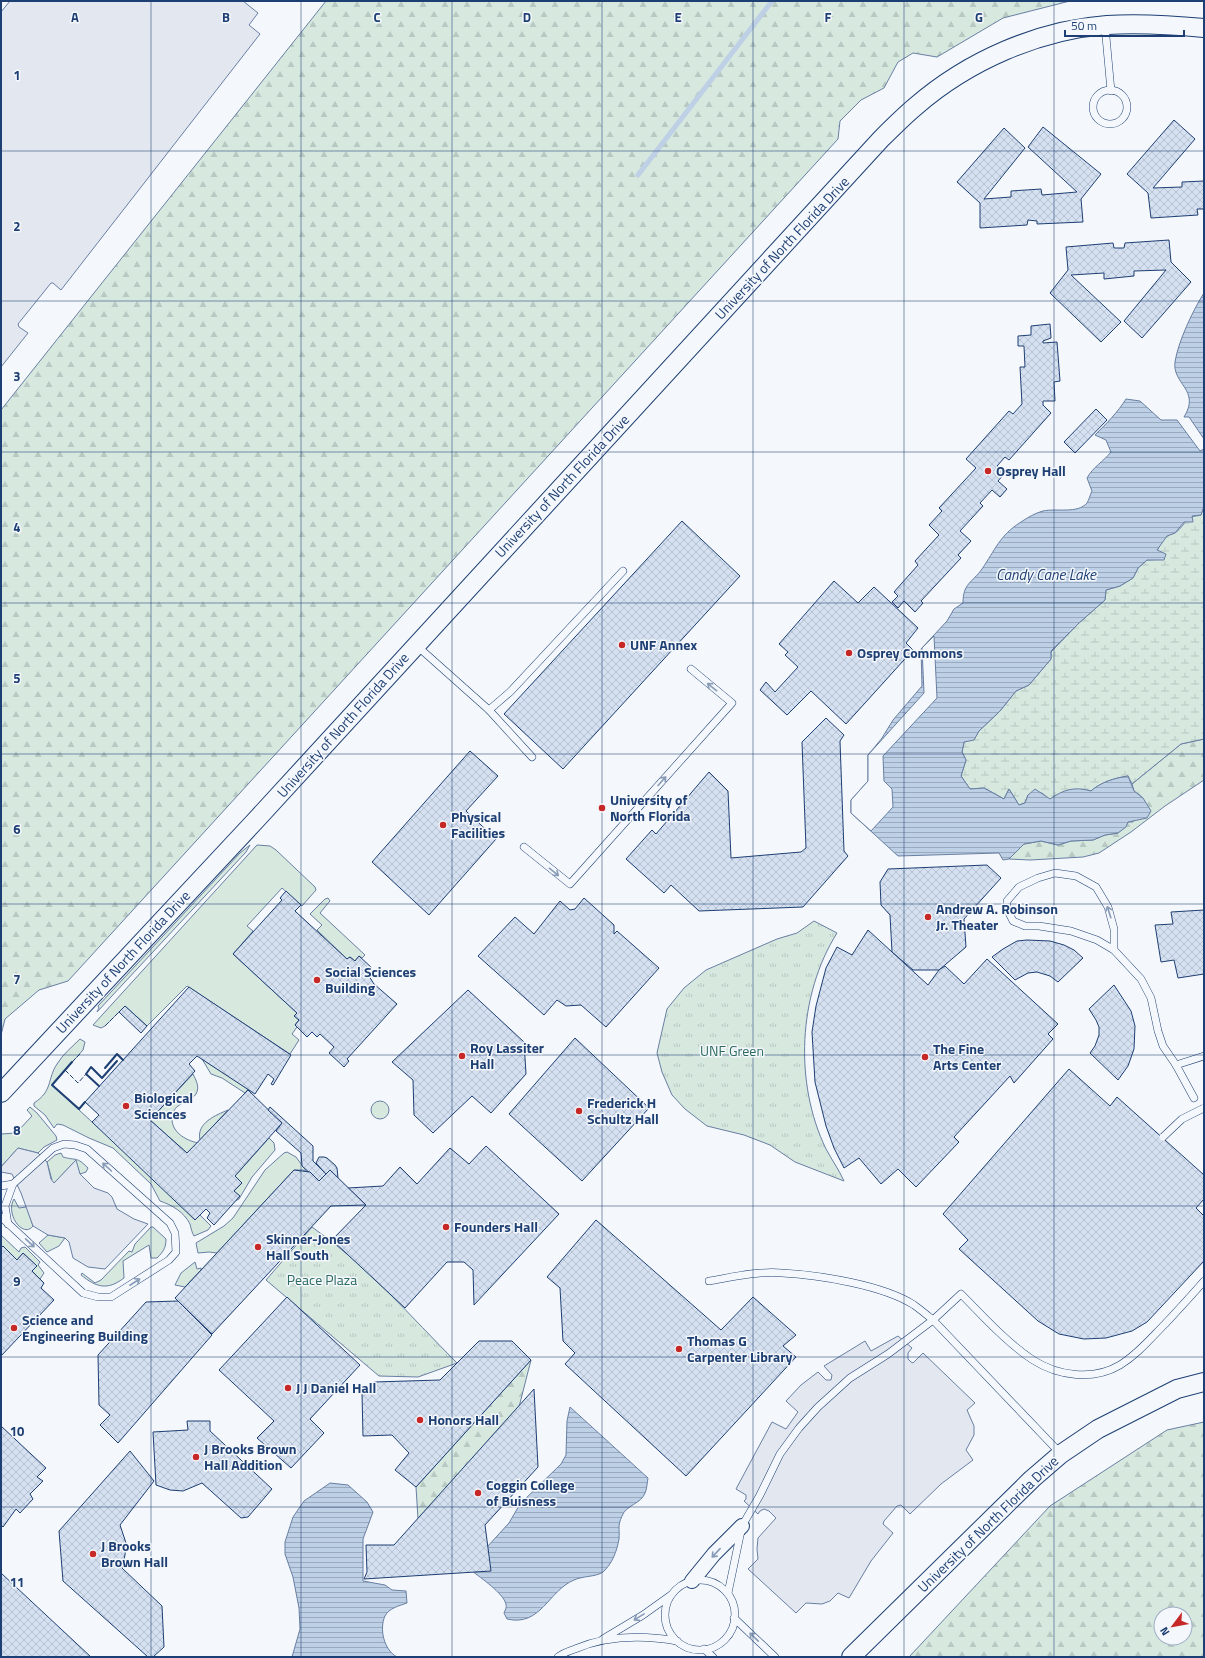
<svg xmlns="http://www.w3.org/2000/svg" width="1205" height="1658" font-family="'Titillium Web',sans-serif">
<defs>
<pattern id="forest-firs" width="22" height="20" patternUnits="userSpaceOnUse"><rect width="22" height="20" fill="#d7e8df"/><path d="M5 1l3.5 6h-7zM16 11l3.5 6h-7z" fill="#b8c8c3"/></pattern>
<pattern id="wetland-marsh" width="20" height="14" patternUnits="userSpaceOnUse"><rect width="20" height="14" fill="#d7e8df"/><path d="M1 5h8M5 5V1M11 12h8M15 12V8" fill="none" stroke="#b8c8c3"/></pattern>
<pattern id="park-tufts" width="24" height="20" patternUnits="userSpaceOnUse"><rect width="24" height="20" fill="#d7e8df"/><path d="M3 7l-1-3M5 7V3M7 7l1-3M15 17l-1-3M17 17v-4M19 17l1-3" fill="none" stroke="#b8c8c3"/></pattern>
<pattern id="water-rules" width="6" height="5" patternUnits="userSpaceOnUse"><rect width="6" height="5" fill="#bed0e5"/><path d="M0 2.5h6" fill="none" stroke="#9aaabe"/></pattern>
<pattern id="building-cross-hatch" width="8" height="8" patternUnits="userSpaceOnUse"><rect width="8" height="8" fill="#d5e0f0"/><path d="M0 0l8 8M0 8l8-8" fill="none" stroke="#b6c1d1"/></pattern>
</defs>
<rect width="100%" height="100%" fill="#f4f7fb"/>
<g fill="#d7e8df" stroke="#687fa3">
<polygon points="250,845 246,852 97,1012 99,1008 98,1006 240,853"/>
<polygon points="257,845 270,846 276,850 315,887 316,890 302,906 282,888 247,926 253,931 233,954 297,1013 294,1016 299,1020 295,1025 297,1027 292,1034 299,1040 290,1054 187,986 147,1026 125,1006 105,1026 101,1028 93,1025"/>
<polygon points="328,898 330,901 329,902 320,913 365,955 362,958 359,956 355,961 350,957 347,959 317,930 322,925 310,914 325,899"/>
<path d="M80,1039L85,1042L83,1050L52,1085L92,1122L200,1215L211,1226L208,1230L194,1236C192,1233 191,1228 190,1224C184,1212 172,1205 160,1201L151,1184L113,1148L89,1138L63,1125L57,1124L54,1128L45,1115L34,1106V1103C53,1091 47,1079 57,1064C63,1054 72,1047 80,1039Z"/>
<polygon points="202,1059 248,1089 245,1093 222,1078 211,1074"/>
<path d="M193,1074C196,1080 200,1087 196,1094C192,1100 183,1102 178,1106C174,1109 173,1113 172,1117C171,1132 185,1140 198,1143L187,1153L150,1120Z"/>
<circle cx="380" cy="1110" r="9"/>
<polygon points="30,1107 37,1113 56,1136 57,1140 44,1147 38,1153 18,1148 1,1167 1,1134 16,1133 32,1116 27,1110"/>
<path d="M228,1110L200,1140C196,1123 216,1115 228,1110Z"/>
<polygon points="269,1138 274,1143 275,1150 252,1177 239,1199 235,1201 239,1196 234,1191 242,1183 235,1176"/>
<polygon points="287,1152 296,1157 307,1172 303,1170 294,1170 217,1253 209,1252 198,1253 196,1243 224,1226 233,1218 265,1170 284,1153"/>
<path d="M61,1153L63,1157C77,1161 76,1156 88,1168L86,1172L80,1174L75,1161L28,1211L33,1226C23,1239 5,1214 14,1199L19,1208L26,1207L52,1180L47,1162L55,1155Z"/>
<path d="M151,1227H153L166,1239C166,1248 163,1252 157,1258H151L149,1245L123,1261L124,1278C107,1291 96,1287 81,1275L82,1273L95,1283L101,1280L129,1251L132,1252L135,1244Z"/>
<polygon points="1,1235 19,1252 21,1248 25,1247 40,1262 38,1265 44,1273 40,1279 32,1271 37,1266 23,1253 17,1260 3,1246 1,1248"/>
<polygon points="48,1235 65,1238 59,1246 47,1252 39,1243"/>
<polygon points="195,1262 197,1269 201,1268 201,1270 185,1287 175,1285 181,1273"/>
</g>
<g fill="url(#forest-firs)" stroke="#687fa3" fill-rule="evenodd">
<polygon points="326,1 1070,1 1003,18 937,57 913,53 898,62 884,88 861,100 840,121 838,139 68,981 39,990 5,1019 1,1035 1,410"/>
<polygon points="1204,739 1204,780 1165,806 1131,832 1099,853 1083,857 1030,860 1009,859 1024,844 1041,841 1058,845 1071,841 1093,840 1105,835 1118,833 1128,822 1133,822 1143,798 1134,791 1132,784 1181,744"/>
<polygon points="531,1360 519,1407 418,1519 416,1487"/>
<path d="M1204,1422V1657H909L1050,1506L1167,1430ZM1161,1614H1185V1638H1161Z"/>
</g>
<path fill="url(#wetland-marsh)" stroke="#687fa3" d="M1204,506V739L1181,744L1132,784L1128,776C1115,778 1101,782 1091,791C1077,787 1061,791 1050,800L1042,793L1028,795L1025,803L1019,805L1009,789L1004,799L984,788L970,789L961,776L966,760L962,752L964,742L974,739L979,731L1000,711L1016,691L1029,685L1051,659V652L1079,623L1105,600L1106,590L1120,586L1133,578L1138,568L1147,560L1164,559L1157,551C1160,545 1163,538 1169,535C1171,534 1173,534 1175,533C1187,524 1183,517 1201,515Z"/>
<g fill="url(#park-tufts)" stroke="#687fa3">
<path d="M814,921L837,933C798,995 794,1083 826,1149C832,1160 839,1170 844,1181L795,1162L770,1145L744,1135L707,1126L685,1109L672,1095L662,1072L657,1053L667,1009L684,988L706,970L777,939L797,933Z"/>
<path d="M312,1227C367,1265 410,1316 457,1363L418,1377L379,1376L266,1280Z"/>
</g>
<g fill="#e3e8f0" stroke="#687fa3">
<polygon points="10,1 243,1 258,13 249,25 260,34 61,290 53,283 51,283 18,324 19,327 28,333 1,367 1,12"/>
<polygon points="18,1148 38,1153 47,1162 51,1179 54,1183 76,1160 80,1174 94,1188 108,1193 112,1197 117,1209 134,1219 148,1224 105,1269 88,1267 73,1258 69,1242 65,1238 48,1235 33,1226 21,1193 12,1174 1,1172 1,1167"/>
<polygon points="898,1336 912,1348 908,1353 908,1359 911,1362 913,1363 923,1353 975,1403 967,1410 974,1426 974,1435 966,1450 973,1460 941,1484 910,1514 901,1505 897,1506 884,1521 883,1524 893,1533 871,1561 849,1598 838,1593 830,1601 822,1604 806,1603 796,1613 748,1569 758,1559 757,1549 758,1538 776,1518 769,1511 764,1509 760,1511 758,1514 744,1501 746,1499 746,1495 736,1489 772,1422 786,1429 798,1412 786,1401 801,1385 818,1372 826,1380 831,1380 832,1375 824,1366 865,1341 871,1351"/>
</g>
<g fill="url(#water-rules)" stroke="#687fa3">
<path d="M1204,293V439L1189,417H1184C1201,390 1172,384 1175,362C1178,342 1193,310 1204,293Z"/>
<path d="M1126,399L1140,401L1161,420H1177L1200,451L1204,449V506L1201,515L1192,516L1193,522H1184L1175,533L1167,536L1157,550L1166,554L1164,560H1147L1138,568L1133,578L1120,586L1106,590L1105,600L1079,623L1051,651V659L1029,685L1016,691L1000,711L979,731L974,740L964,742L962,752L966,760L961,776L970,789L984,788L1004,799L1009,789L1019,805L1025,803L1028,795L1035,789L1050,799C1063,790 1074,786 1091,791C1101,782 1115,778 1128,776L1134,791L1143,798L1151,811L1147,818L1128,822L1126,827L1118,833L1105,835L1093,840L1071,841L1058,845L1041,841L1024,844L1009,859L1003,860L999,853L898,856L851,813V800L868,781V755L882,738L893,720L922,686L921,649L947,621L954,609L963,603C963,583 972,583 982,569C995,550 1000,535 1021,522C1027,518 1035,513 1043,511C1056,508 1078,514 1087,503C1089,500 1090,495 1092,491L1087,478C1093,467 1103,462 1111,452L1106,440L1095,435C1106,424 1118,412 1126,399Z"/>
<path d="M570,1407L648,1478C647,1483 647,1489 645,1493C641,1504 626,1505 622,1516C617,1527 620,1529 619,1539C617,1551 612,1564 603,1572C596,1577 582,1576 574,1580C548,1591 541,1627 507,1619L504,1613C505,1610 507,1608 506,1604C503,1593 481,1578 472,1571L487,1547L509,1523L520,1504L561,1464L566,1455L567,1421Z"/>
<path d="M330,1483L348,1485L367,1502L373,1512L363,1539V1581L385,1585L392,1590L406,1591L407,1603C399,1606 389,1608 385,1616C379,1629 384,1650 397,1657H292L300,1629L299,1608L293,1577L285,1554V1542L293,1517L304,1501Z"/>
</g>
<polygon fill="#f4f7fb" stroke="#687fa3" points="934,636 937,698 883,756 884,781 892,789 893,807 871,831 851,813 851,800 868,781 868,755 924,693 922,648"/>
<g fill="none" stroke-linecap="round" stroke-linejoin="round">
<polyline stroke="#bed0e5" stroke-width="5" points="638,175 772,1"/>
</g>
<g fill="url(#building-cross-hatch)" stroke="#1d3f73">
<polygon points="1174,120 1195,139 1153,188 1182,187 1182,182 1204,181 1204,209 1197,209 1198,215 1151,218 1148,193 1127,174"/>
<polygon points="1043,127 1101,174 1081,199 1083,222 1037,224 1037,221 1028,220 1027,225 980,228 980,203 957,182 1004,128 1025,148 984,199 1011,197 1011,191 1041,189 1042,195 1077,192 1028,147"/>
<polygon points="1169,240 1171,262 1191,282 1142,338 1124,321 1166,270 1134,271 1134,276 1104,279 1104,273 1071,275 1121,322 1101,342 1050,293 1068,270 1066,247 1113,243 1114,248 1124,248 1125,243"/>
<polygon points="1050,324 1051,338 1043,341 1043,343 1057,342 1060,381 1054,382 1055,401 1043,401 1043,405 1051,413 1009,460 1005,457 997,466 1005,473 998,481 1007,489 1000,497 992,490 980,503 983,506 960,531 971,541 958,555 961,558 921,601 923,603 915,612 904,601 898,608 892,602 898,596 894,592 918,565 915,561 939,535 929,525 942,511 939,508 976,468 966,459 1009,411 1013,414 1022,404 1020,367 1025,367 1024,346 1018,346 1018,336 1031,335 1031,326"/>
<polygon points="1096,409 1107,420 1075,453 1064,442"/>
<polygon points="682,521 740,576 563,769 504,714"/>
<polygon points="834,581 858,603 874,587 918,628 906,643 913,650 846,724 811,691 787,715 760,690 766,682 775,692 798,667 785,655 788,652 779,644"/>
<polygon points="826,718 844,735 840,741 844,851 848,856 803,907 699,911 671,885 664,893 626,859 652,830 656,834 709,772 728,791 731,858 801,852 806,848 802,742"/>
<polygon points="470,751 498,776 466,811 496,839 429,915 372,862"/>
<polygon points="987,865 1001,878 964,919 966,947 939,970 913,970 892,952 890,915 881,905 880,882 888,869"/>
<polygon points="286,891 301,905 295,911 347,959 350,957 355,961 359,956 372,968 367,973 374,984 397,1004 347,1059 349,1061 344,1067 329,1053 334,1047 320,1034 317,1037 312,1032 307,1037 295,1025 299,1020 294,1016 297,1013 233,954 282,900 280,898"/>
<polygon points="584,898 614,925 614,934 617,931 659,968 606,1027 581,1005 566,1006 557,1000 544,1015 478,956 515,917 534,934 560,901 570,910 575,909"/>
<polygon points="1204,910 1204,974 1178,978 1174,960 1161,962 1155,925 1173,924 1171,912"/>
<polygon points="868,930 928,985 939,970 945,966 964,984 987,959 1058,1024 1048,1034 1053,1039 1014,1083 1010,1076 954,1137 959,1142 916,1187 898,1169 881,1184 859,1158 844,1168 834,1148 826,1126 815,1082 812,1032 816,1006 826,968 837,947 852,955"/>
<polygon points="1027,940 1050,941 1064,945 1074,950 1083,958 1058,982 1050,976 1037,972 1028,973 1015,980 992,957 1003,949 1017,941"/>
<polygon points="1114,985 1131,1011 1135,1026 1134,1049 1128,1066 1118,1080 1090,1053 1095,1046 1099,1035 1099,1027 1096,1020 1089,1009"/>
<polygon points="189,987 291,1055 273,1085 271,1084 274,1079 268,1074 255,1094 197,1056 189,1064 195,1071 150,1120 187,1153 248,1090 282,1123 235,1176 242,1183 234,1191 240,1196 214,1225 207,1218 210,1213 206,1209 195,1220 92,1122 99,1115 85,1102"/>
<polygon points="468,990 524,1042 526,1074 491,1113 472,1096 433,1133 414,1115 413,1080 392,1062"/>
<polygon points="125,1006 147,1026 141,1033 119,1012"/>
<polygon points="575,1038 649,1108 582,1181 509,1114"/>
<polygon points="1069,1069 1110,1106 1117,1097 1204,1175 1204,1199 1196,1208 1204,1216 1204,1261 1147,1322 1132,1331 1106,1338 1084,1339 1059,1334 1038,1321 959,1249 968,1240 943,1214"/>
<polygon points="270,1107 313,1146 313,1161 326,1174 319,1181 302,1166 301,1153 276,1131 282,1123 268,1110"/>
<polygon points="486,1146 559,1214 474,1305 473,1270 464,1262 447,1262 405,1308 332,1240 366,1205 348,1188 383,1186 400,1167 417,1184 450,1148 469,1164"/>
<polygon points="319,1157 324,1157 327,1158 335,1165 337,1168 338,1178 330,1170 326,1174 316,1163"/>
<polygon points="294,1170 310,1172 319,1181 330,1170 366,1205 331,1206 212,1334 175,1298"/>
<polygon points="596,1220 721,1330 753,1297 796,1335 783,1346 796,1357 686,1476 565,1364 575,1353 563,1341 560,1288 547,1277"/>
<polygon points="3,1246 17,1260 23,1253 37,1266 32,1271 44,1283 41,1288 54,1300 1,1356 1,1248"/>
<polygon points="287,1297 360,1365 310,1419 324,1433 291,1468 257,1438 274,1421 219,1370"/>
<polygon points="178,1301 212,1335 118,1443 100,1425 110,1415 99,1405 98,1355 146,1302"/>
<polygon points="479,1341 512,1341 531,1360 416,1487 395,1470 409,1453 392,1435 363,1436 362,1394 374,1382 440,1380"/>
<polygon points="534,1389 538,1467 485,1525 491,1571 364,1579 367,1572 366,1545 394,1545"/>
<polygon points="187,1421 210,1421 210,1431 272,1489 248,1517 241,1518 202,1483 183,1491 170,1490 156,1485 153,1432 188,1430"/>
<polygon points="1,1426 46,1468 37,1477 43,1481 30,1494 33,1499 20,1513 16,1509 3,1527 1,1525"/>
<polygon points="130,1451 154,1481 120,1525 126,1543 125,1555 122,1568 162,1606 164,1647 153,1657 148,1657 63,1581 59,1531"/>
<polygon points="1,1573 91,1657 1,1657"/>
</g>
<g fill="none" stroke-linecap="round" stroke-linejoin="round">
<g stroke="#1d3f73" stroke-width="8">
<g id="service">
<polyline points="1105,26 1111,91"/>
<circle cx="1110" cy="107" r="17"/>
<polyline points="416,645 489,710 510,692 623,571"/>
<polyline points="489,710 532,757"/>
<polyline points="524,847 570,884 732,703 691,669"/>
<polyline points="1114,950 1114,929 1108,907 1096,887 1076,876 1055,873 1038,878 1019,887 1007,901 1007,909 1013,921 1025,926 1039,926 1071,931 1097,940 1114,950 1141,979 1151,998 1158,1031 1163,1046 1176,1065"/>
<polyline points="1194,1098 1176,1065 1204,1056"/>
<polyline points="1,1186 13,1184 53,1148 64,1144 75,1145 87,1149 170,1223 175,1233 176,1252 169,1260 111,1297 98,1297 83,1293 1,1217"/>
<polyline points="8,1224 5,1206 13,1184"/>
<path d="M709,1281C733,1277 758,1271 782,1273C819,1275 883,1285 914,1305C921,1310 927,1315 933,1320L1061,1454"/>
<circle cx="700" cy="1615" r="35"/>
<path d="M728,1593L742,1526L760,1495L780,1454L799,1428L818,1407L850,1378L888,1354L933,1320L961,1294C983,1316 1007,1343 1033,1360C1058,1376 1093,1381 1120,1365C1138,1354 1151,1338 1165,1324C1178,1310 1191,1296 1204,1281"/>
<polyline points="734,1618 775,1657"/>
<polyline points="603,1639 643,1615 671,1595"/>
<polyline points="704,1649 713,1657"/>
<path d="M558,1657C563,1653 569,1651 575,1649C608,1635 642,1635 677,1641"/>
</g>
</g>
<g stroke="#1d3f73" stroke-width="16">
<polyline id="minor" points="692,1581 714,1554 742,1526"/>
</g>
<g stroke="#1d3f73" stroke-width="20">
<g id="tertiary">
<path d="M1,1093L256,820L881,139C892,128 904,116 916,106C968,61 1038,30 1107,25C1139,23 1172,25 1204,28"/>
<polyline points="851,1657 1032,1479 1061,1454 1098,1429 1177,1389 1204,1382"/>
</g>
</g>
<use href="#service" stroke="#f4f7fb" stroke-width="7"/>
<use href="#minor" stroke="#f4f7fb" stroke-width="14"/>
<use href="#tertiary" stroke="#f4f7fb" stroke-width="18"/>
<g stroke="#1d3f73" stroke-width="8" stroke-linecap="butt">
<polyline id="service-bridge" points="1163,1137 1182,1119 1204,1108"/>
</g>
<use href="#service-bridge" stroke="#f4f7fb" stroke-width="7"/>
<g stroke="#1d3f73" stroke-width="1" stroke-dasharray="5 2" stroke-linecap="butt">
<polyline points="105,1026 119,1012"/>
<polyline points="72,1062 80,1054"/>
<polyline points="65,1070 78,1083 86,1074"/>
</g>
<g stroke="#1d3f73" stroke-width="2">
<polyline points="72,1062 52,1085 79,1109 85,1102"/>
<polyline points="105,1068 117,1054 123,1060"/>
<polyline points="99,1086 86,1074 91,1067 102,1078 117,1061"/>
</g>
</g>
<defs><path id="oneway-shaft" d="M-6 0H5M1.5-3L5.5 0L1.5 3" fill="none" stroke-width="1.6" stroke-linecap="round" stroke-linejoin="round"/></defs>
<g stroke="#889bb7">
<use href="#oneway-shaft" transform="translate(712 687) rotate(-141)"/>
<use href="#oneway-shaft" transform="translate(662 781) rotate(-48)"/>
<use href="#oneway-shaft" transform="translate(554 872) rotate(39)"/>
<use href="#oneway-shaft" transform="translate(1109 912) rotate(-108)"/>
<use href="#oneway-shaft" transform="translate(107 1167) rotate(-138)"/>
<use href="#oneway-shaft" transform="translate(30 1243) rotate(43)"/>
<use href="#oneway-shaft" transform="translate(135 1282) rotate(-33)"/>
<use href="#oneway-shaft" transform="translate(716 1553) rotate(133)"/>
<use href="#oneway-shaft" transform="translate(639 1617) rotate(149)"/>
<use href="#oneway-shaft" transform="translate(754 1637) rotate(-136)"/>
</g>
<path fill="none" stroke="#1d3f73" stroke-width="1" stroke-opacity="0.55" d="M151,1V1657M301,1V1657M452,1V1657M602,1V1657M753,1V1657M904,1V1657M1054,1V1657M1,151H1204M1,301H1204M1,452H1204M1,603H1204M1,754H1204M1,904H1204M1,1055H1204M1,1206H1204M1,1357H1204M1,1507H1204"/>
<g fill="#c62828" stroke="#f4f7fb" stroke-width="1.5">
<circle cx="988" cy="471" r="4"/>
<circle cx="622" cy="645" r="4"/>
<circle cx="849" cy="653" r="4"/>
<circle cx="602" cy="808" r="4"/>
<circle cx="443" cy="825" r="4"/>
<circle cx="928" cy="917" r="4"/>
<circle cx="317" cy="980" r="4"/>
<circle cx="462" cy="1056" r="4"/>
<circle cx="925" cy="1057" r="4"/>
<circle cx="126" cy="1106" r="4"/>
<circle cx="579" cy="1111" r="4"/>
<circle cx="446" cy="1227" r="4"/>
<circle cx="258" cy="1247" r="4"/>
<circle cx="14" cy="1328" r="4"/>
<circle cx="679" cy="1349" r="4"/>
<circle cx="288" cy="1388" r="4"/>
<circle cx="420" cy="1420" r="4"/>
<circle cx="196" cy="1457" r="4"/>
<circle cx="478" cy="1493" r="4"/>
<circle cx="93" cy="1554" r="4"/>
</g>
<g text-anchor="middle" stroke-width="3" stroke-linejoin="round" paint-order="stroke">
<g font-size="14" fill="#1d3f73" stroke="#f4f7fb">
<text transform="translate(782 248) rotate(-47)" y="5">University of North Florida Drive</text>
<text transform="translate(562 486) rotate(-47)" y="5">University of North Florida Drive</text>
<text transform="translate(343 725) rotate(-48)" y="5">University of North Florida Drive</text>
<text transform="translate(123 962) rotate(-47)" y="5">University of North Florida Drive</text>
<text transform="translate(988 1524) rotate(-44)" y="5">University of North Florida Drive</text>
</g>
<g font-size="14" font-weight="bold" fill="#1d3f73" stroke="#f4f7fb" text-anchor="start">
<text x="996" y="476">Osprey Hall</text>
<text x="630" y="650">UNF Annex</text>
<text x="857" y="658">Osprey Commons</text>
<text x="610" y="805">University of<tspan x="610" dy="16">North Florida</tspan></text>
<text x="451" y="822">Physical<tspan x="451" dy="16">Facilities</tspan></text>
<text x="936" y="914">Andrew A. Robinson<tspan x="936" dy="16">Jr. Theater</tspan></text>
<text x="325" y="977">Social Sciences<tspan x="325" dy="16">Building</tspan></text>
<text x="470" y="1053">Roy Lassiter<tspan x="470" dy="16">Hall</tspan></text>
<text x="933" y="1054">The Fine<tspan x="933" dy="16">Arts Center</tspan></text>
<text x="134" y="1103">Biological<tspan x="134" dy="16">Sciences</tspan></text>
<text x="587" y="1108">Frederick H<tspan x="587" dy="16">Schultz Hall</tspan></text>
<text x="454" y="1232">Founders Hall</text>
<text x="266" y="1244">Skinner-Jones<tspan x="266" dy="16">Hall South</tspan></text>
<text x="22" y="1325">Science and<tspan x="22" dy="16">Engineering Building</tspan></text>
<text x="687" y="1346">Thomas G<tspan x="687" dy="16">Carpenter Library</tspan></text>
<text x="296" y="1393">J J Daniel Hall</text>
<text x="428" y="1425">Honors Hall</text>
<text x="204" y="1454">J Brooks Brown<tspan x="204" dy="16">Hall Addition</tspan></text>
<text x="486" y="1490">Coggin College<tspan x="486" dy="16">of Buisness</tspan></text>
<text x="101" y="1551">J Brooks<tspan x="101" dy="16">Brown Hall</tspan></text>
</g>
<g font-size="14" fill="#2c6c60" stroke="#f4f7fb">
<text x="732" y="1056">UNF Green</text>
<text x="322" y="1285">Peace Plaza</text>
</g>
<g font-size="15" font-style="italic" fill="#1d3f73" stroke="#f4f7fb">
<text x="1046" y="580">Candy Cane Lake</text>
</g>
</g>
<g font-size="13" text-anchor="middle" font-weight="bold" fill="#1d3f73" stroke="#f4f7fb" stroke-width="3" stroke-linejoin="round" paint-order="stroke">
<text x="75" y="22">A</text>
<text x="226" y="22">B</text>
<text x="377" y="22">C</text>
<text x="527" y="22">D</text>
<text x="678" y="22">E</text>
<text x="828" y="22">F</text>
<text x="979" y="22">G</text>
<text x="17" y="80">1</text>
<text x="17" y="231">2</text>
<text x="17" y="381">3</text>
<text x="17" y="532">4</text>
<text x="17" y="683">5</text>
<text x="17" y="834">6</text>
<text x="17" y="984">7</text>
<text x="17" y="1135">8</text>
<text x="17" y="1286">9</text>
<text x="17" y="1436">10</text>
<text x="17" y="1587">11</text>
</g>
<rect width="1205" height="1658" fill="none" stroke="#1d3f73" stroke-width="4"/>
<g transform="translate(1173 1626) rotate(238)"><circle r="19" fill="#f4f7fb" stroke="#9eadc5"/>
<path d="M0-3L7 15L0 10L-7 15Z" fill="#c62828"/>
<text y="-6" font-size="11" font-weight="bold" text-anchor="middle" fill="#1d3f73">N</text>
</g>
<path d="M1065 30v6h119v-6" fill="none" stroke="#1d3f73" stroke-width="2"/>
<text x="1071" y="30" font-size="12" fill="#1d3f73" stroke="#f4f7fb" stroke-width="3" paint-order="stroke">50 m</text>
</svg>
